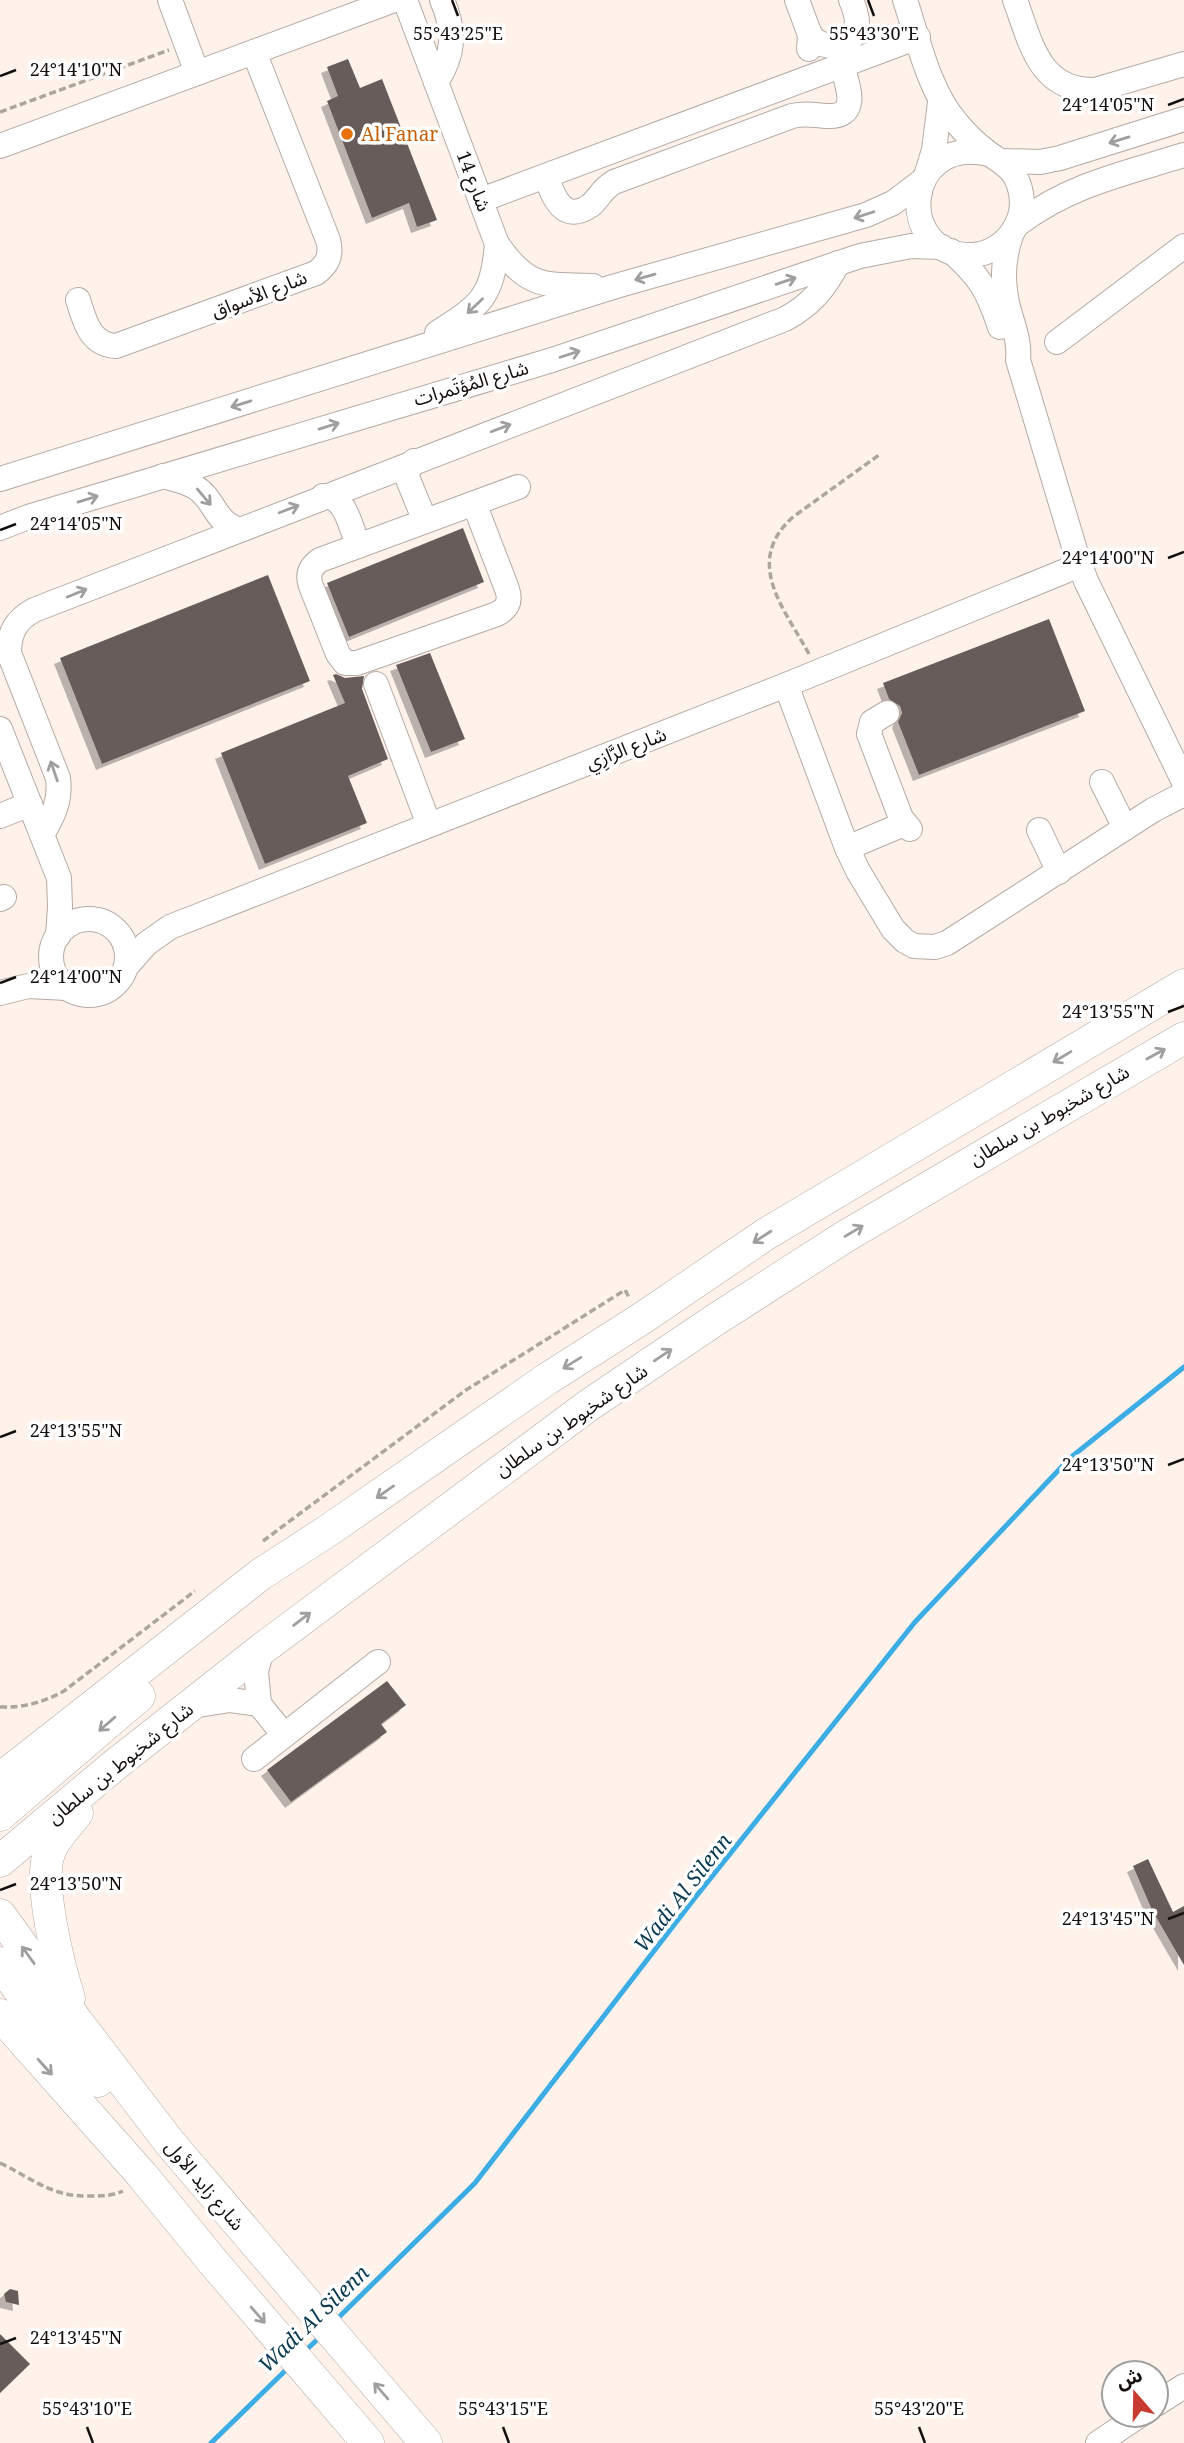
<svg xmlns="http://www.w3.org/2000/svg" width="1184" height="2443" font-family="'Noto Serif','Noto Sans Arabic',serif">
<defs>
<filter id="shadow"><feDropShadow dx="-6" dy="6" stdDeviation="0" flood-color="#0004"/></filter>
</defs>
<rect width="100%" height="100%" fill="#fef2eb"/>
<g fill="none" stroke-linecap="round" stroke-linejoin="round">
<g stroke="#3cace5" stroke-width="5">
<polyline points="335,2321 475,2183 694,1899 915,1622 1070,1458 1184,1367"/>
<polyline points="303,2353 321,2336"/>
<polyline points="211,2443 288,2368"/>
</g>
</g>
<g fill="#685c5a" filter="url(#shadow)">
<polygon points="348,59 360,88 382,79 437,220 417,227 409,203 372,218 327,101 338,96 327,67"/>
<polygon points="463,528 484,582 349,637 327,583"/>
<polygon points="268,575 310,681 102,764 60,658"/>
<polygon points="1049,619 1085,711 919,775 898,722 902,713 900,706 889,699 883,683"/>
<polygon points="430,653 465,739 431,752 396,665"/>
<polygon points="336,674 345,678 364,676 362,689 388,759 348,776 367,823 265,864 221,753 345,703 333,675"/>
<polygon points="387,1681 406,1705 381,1724 387,1732 291,1802 267,1770"/>
<polygon points="1148,1859 1173,1912 1184,1906 1184,1965 1152,1910 1133,1866"/>
<polygon points="10,2289 18,2291 19,2305 6,2302 4,2294"/>
<polygon points="0,2334 30,2364 0,2393"/>
</g>
<g fill="none" stroke-linecap="round" stroke-linejoin="round">
<g stroke="#b6aaa4" stroke-width="26">
<g id="minor">
<polyline points="170,0 197,73"/>
<path d="M405,0L497,244C527,288 544,285 593,286"/>
<polyline points="797,0 810,35 809,49"/>
<path d="M905,0C918,39 929,91 956,122C965,133 975,143 987,152C997,160 1008,164 1015,176C1024,193 1025,214 1013,231C1005,244 989,254 973,255C894,258 902,134 989,154"/>
<path d="M1015,0C1031,43 1039,91 1095,90L1184,64"/>
<path d="M810,35C824,53 855,49 857,23C857,15 854,7 851,0"/>
<path d="M436,82C455,54 455,30 442,0"/>
<polyline points="0,146 394,0"/>
<polyline points="1002,161 1040,162 1060,158 1184,119"/>
<polyline points="927,173 934,150 940,102"/>
<path d="M546,176C553,196 563,225 591,205C599,198 602,189 614,182L792,116C804,113 814,115 826,116C861,118 848,86 842,66"/>
<polyline points="481,200 918,37"/>
<path d="M1018,224C1069,185 1123,174 1184,155"/>
<path d="M1011,235C1002,262 1002,284 1009,311C1014,328 1020,343 1018,360L1075,550L1086,581L1184,782"/>
<path d="M951,251C981,278 987,289 1000,327"/>
<path d="M78,300C85,321 89,344 116,346L316,273C328,264 332,255 328,240L254,52"/>
<path d="M437,333C481,305 492,298 497,244"/>
<polyline points="1057,342 1184,246"/>
<polyline points="414,461 409,467 407,477 425,521"/>
<path d="M163,476C173,479 185,481 195,487C214,498 215,522 237,529"/>
<polyline points="0,479 616,286 866,215 893,203 922,181"/>
<path d="M323,496C346,495 351,528 358,546"/>
<path d="M474,503L507,589C511,601 508,608 497,614L357,663H345L338,654L311,586C307,575 310,567 320,560L518,487"/>
<polyline points="0,528 28,517 552,360 860,256 911,246 942,247"/>
<polyline points="376,684 429,825"/>
<polyline points="786,685 847,848 858,871 893,929 905,941 914,946 935,947 947,943 1153,810 1184,794"/>
<polyline points="887,713 872,722 869,734 901,818 910,829"/>
<polyline points="0,729 59,878 60,907 58,936"/>
<polyline points="1102,782 1125,828"/>
<polyline points="0,816 30,804"/>
<polyline points="1039,830 1059,872"/>
<path d="M42,835C53,816 61,801 58,778L9,653C9,632 16,620 34,610L785,319C811,305 824,289 838,263"/>
<polyline points="847,848 904,824"/>
<polyline points="0,899 4,897"/>
<circle cx="89" cy="957" r="38"/>
<polyline points="126,967 146,944 170,927 786,685 1080,565"/>
<polyline points="0,993 28,986 67,988"/>
<polyline points="262,1649 256,1671 259,1704 284,1735"/>
<polyline points="192,1706 230,1700 259,1704"/>
<polyline points="254,1759 378,1662"/>
<polyline points="1156,2404 1184,2386"/>
<polyline points="1098,2443 1140,2415"/>
</g>
</g>
<g stroke="#b6aaa4" stroke-width="33">
<g id="major">
<polyline points="0,1779 261,1574 329,1530 547,1379 641,1319 766,1234 1184,985"/>
<polyline points="0,1815 139,1696"/>
<polyline points="0,1861 116,1764 262,1649 589,1405 715,1320 846,1236 1184,1038"/>
<polyline points="0,1915 78,2023 170,2143 426,2443"/>
<polyline points="0,1963 20,1991 98,2081"/>
<path d="M69,1998C59,1967 38,1883 49,1853C54,1838 67,1826 77,1813"/>
<polyline points="0,2015 142,2175 214,2263 368,2443"/>
</g>
</g>
<g stroke="#aea59f" stroke-width="3.5" stroke-dasharray="7 3.5" stroke-linecap="butt">
<polyline points="0,112 169,50"/>
<path d="M809,654C784,608 743,562 793,517L879,455"/>
<polyline points="263,1541 466,1390 625,1290 630,1299"/>
<path d="M0,1707C23,1708 44,1702 64,1691L195,1591"/>
<path d="M0,2163C32,2178 51,2197 89,2196C101,2196 112,2196 123,2191"/>
</g>
<use href="#minor" stroke="#fff" stroke-width="24"/>
<use href="#major" stroke="#fff" stroke-width="32"/>
</g>
<defs><path id="oneway-shaft" d="M-6 0H5M1.5-3L5.5 0L1.5 3" fill="none" stroke-width="1.6" stroke-linecap="round" stroke-linejoin="round" transform="scale(1.75)"/></defs>
<g stroke="#a19f9e">
<use href="#oneway-shaft" transform="translate(1119 140) rotate(163)"/>
<use href="#oneway-shaft" transform="translate(864 215) rotate(162)"/>
<use href="#oneway-shaft" transform="translate(645 277) rotate(164)"/>
<use href="#oneway-shaft" transform="translate(786 281) rotate(-19)"/>
<use href="#oneway-shaft" transform="translate(475 306) rotate(136)"/>
<use href="#oneway-shaft" transform="translate(570 354) rotate(-18)"/>
<use href="#oneway-shaft" transform="translate(241 404) rotate(163)"/>
<use href="#oneway-shaft" transform="translate(329 426) rotate(-17)"/>
<use href="#oneway-shaft" transform="translate(501 428) rotate(-21)"/>
<use href="#oneway-shaft" transform="translate(204 497) rotate(50)"/>
<use href="#oneway-shaft" transform="translate(88 499) rotate(-17)"/>
<use href="#oneway-shaft" transform="translate(289 509) rotate(-21)"/>
<use href="#oneway-shaft" transform="translate(77 593) rotate(-22)"/>
<use href="#oneway-shaft" transform="translate(54 771) rotate(-109)"/>
<use href="#oneway-shaft" transform="translate(1156 1054) rotate(-29)"/>
<use href="#oneway-shaft" transform="translate(1062 1057) rotate(149)"/>
<use href="#oneway-shaft" transform="translate(854 1231) rotate(-31)"/>
<use href="#oneway-shaft" transform="translate(762 1237) rotate(147)"/>
<use href="#oneway-shaft" transform="translate(663 1355) rotate(-34)"/>
<use href="#oneway-shaft" transform="translate(572 1363) rotate(148)"/>
<use href="#oneway-shaft" transform="translate(385 1492) rotate(145)"/>
<use href="#oneway-shaft" transform="translate(302 1619) rotate(-37)"/>
<use href="#oneway-shaft" transform="translate(107 1724) rotate(139)"/>
<use href="#oneway-shaft" transform="translate(28 1955) rotate(-126)"/>
<use href="#oneway-shaft" transform="translate(45 2067) rotate(48)"/>
<use href="#oneway-shaft" transform="translate(258 2315) rotate(49)"/>
<use href="#oneway-shaft" transform="translate(381 2391) rotate(-131)"/>
</g>
<path fill="none" stroke="#130f0d" stroke-width="2.5" d="M452,0L458,16M868,0L874,16M0,76L16,70M1168,105L1184,99M0,530L16,524M1168,558L1184,552M0,983L16,977M1168,1012L1184,1006M0,1437L16,1431M1168,1465L1184,1459M0,1890L16,1884M1168,1919L1184,1913M0,2344L16,2338M87,2427L93,2443M503,2427L509,2443M919,2427L925,2443"/>
<circle fill="#e8710a" stroke="#fff" stroke-width="2.5" cx="347" cy="134" r="7"/>
<g text-anchor="middle" stroke-width="7" stroke-linejoin="round" paint-order="stroke">
<g font-size="19" fill="#c56008" stroke="#fff" text-anchor="start">
<text x="361" y="141">Al Fanar</text>
</g>
<g font-size="19" fill="#130f0d" stroke="#fff">
<text transform="translate(474 181) rotate(69)" y="7">شارع 14</text>
<text transform="translate(259 294) rotate(-21)" y="7">شارع الأسواق</text>
<text transform="translate(471 383) rotate(-16)" y="7">شارع المُؤتَمرات</text>
<text transform="translate(626 748) rotate(-21)" y="7">شارع الرَّازِي</text>
<text transform="translate(1049 1115) rotate(-30)" y="7">شارع شخبوط بن سلطان</text>
<text transform="translate(571 1420) rotate(-35)" y="7">شارع شخبوط بن سلطان</text>
<text transform="translate(120 1763) rotate(-39)" y="7">شارع شخبوط بن سلطان</text>
<text transform="translate(205 2185) rotate(50)" y="7">شارع زايد الأول</text>
</g>
<g font-size="21" font-style="italic" fill="#0b3b52" stroke="#fff">
<text transform="translate(683 1893) rotate(-52)" y="7">Wadi Al Silenn</text>
<text transform="translate(314 2319) rotate(-44)" y="7">Wadi Al Silenn</text>
</g>
</g>
<g font-size="18" text-anchor="middle" fill="#130f0d" stroke="#fff" stroke-width="7" stroke-linejoin="round" paint-order="stroke">
<text x="458" y="40">55°43'25"E</text>
<text x="874" y="40">55°43'30"E</text>
<text x="76" y="76">24°14'10"N</text>
<text x="1108" y="111">24°14'05"N</text>
<text x="76" y="530">24°14'05"N</text>
<text x="1108" y="564">24°14'00"N</text>
<text x="76" y="983">24°14'00"N</text>
<text x="1108" y="1018">24°13'55"N</text>
<text x="76" y="1437">24°13'55"N</text>
<text x="1108" y="1471">24°13'50"N</text>
<text x="76" y="1890">24°13'50"N</text>
<text x="1108" y="1925">24°13'45"N</text>
<text x="76" y="2344">24°13'45"N</text>
<text x="87" y="2415">55°43'10"E</text>
<text x="503" y="2415">55°43'15"E</text>
<text x="919" y="2415">55°43'20"E</text>
</g>
<g transform="translate(1135 2394) rotate(340)"><circle r="33" fill="#ffffff" stroke="#a19f9e" stroke-width="2"/>
<path d="M0-5L12 26L0 18L-12 26Z" fill="#c83b30"/>
<text y="-10" font-size="19" font-weight="bold" text-anchor="middle" fill="#130f0d">ش</text>
</g>
</svg>
